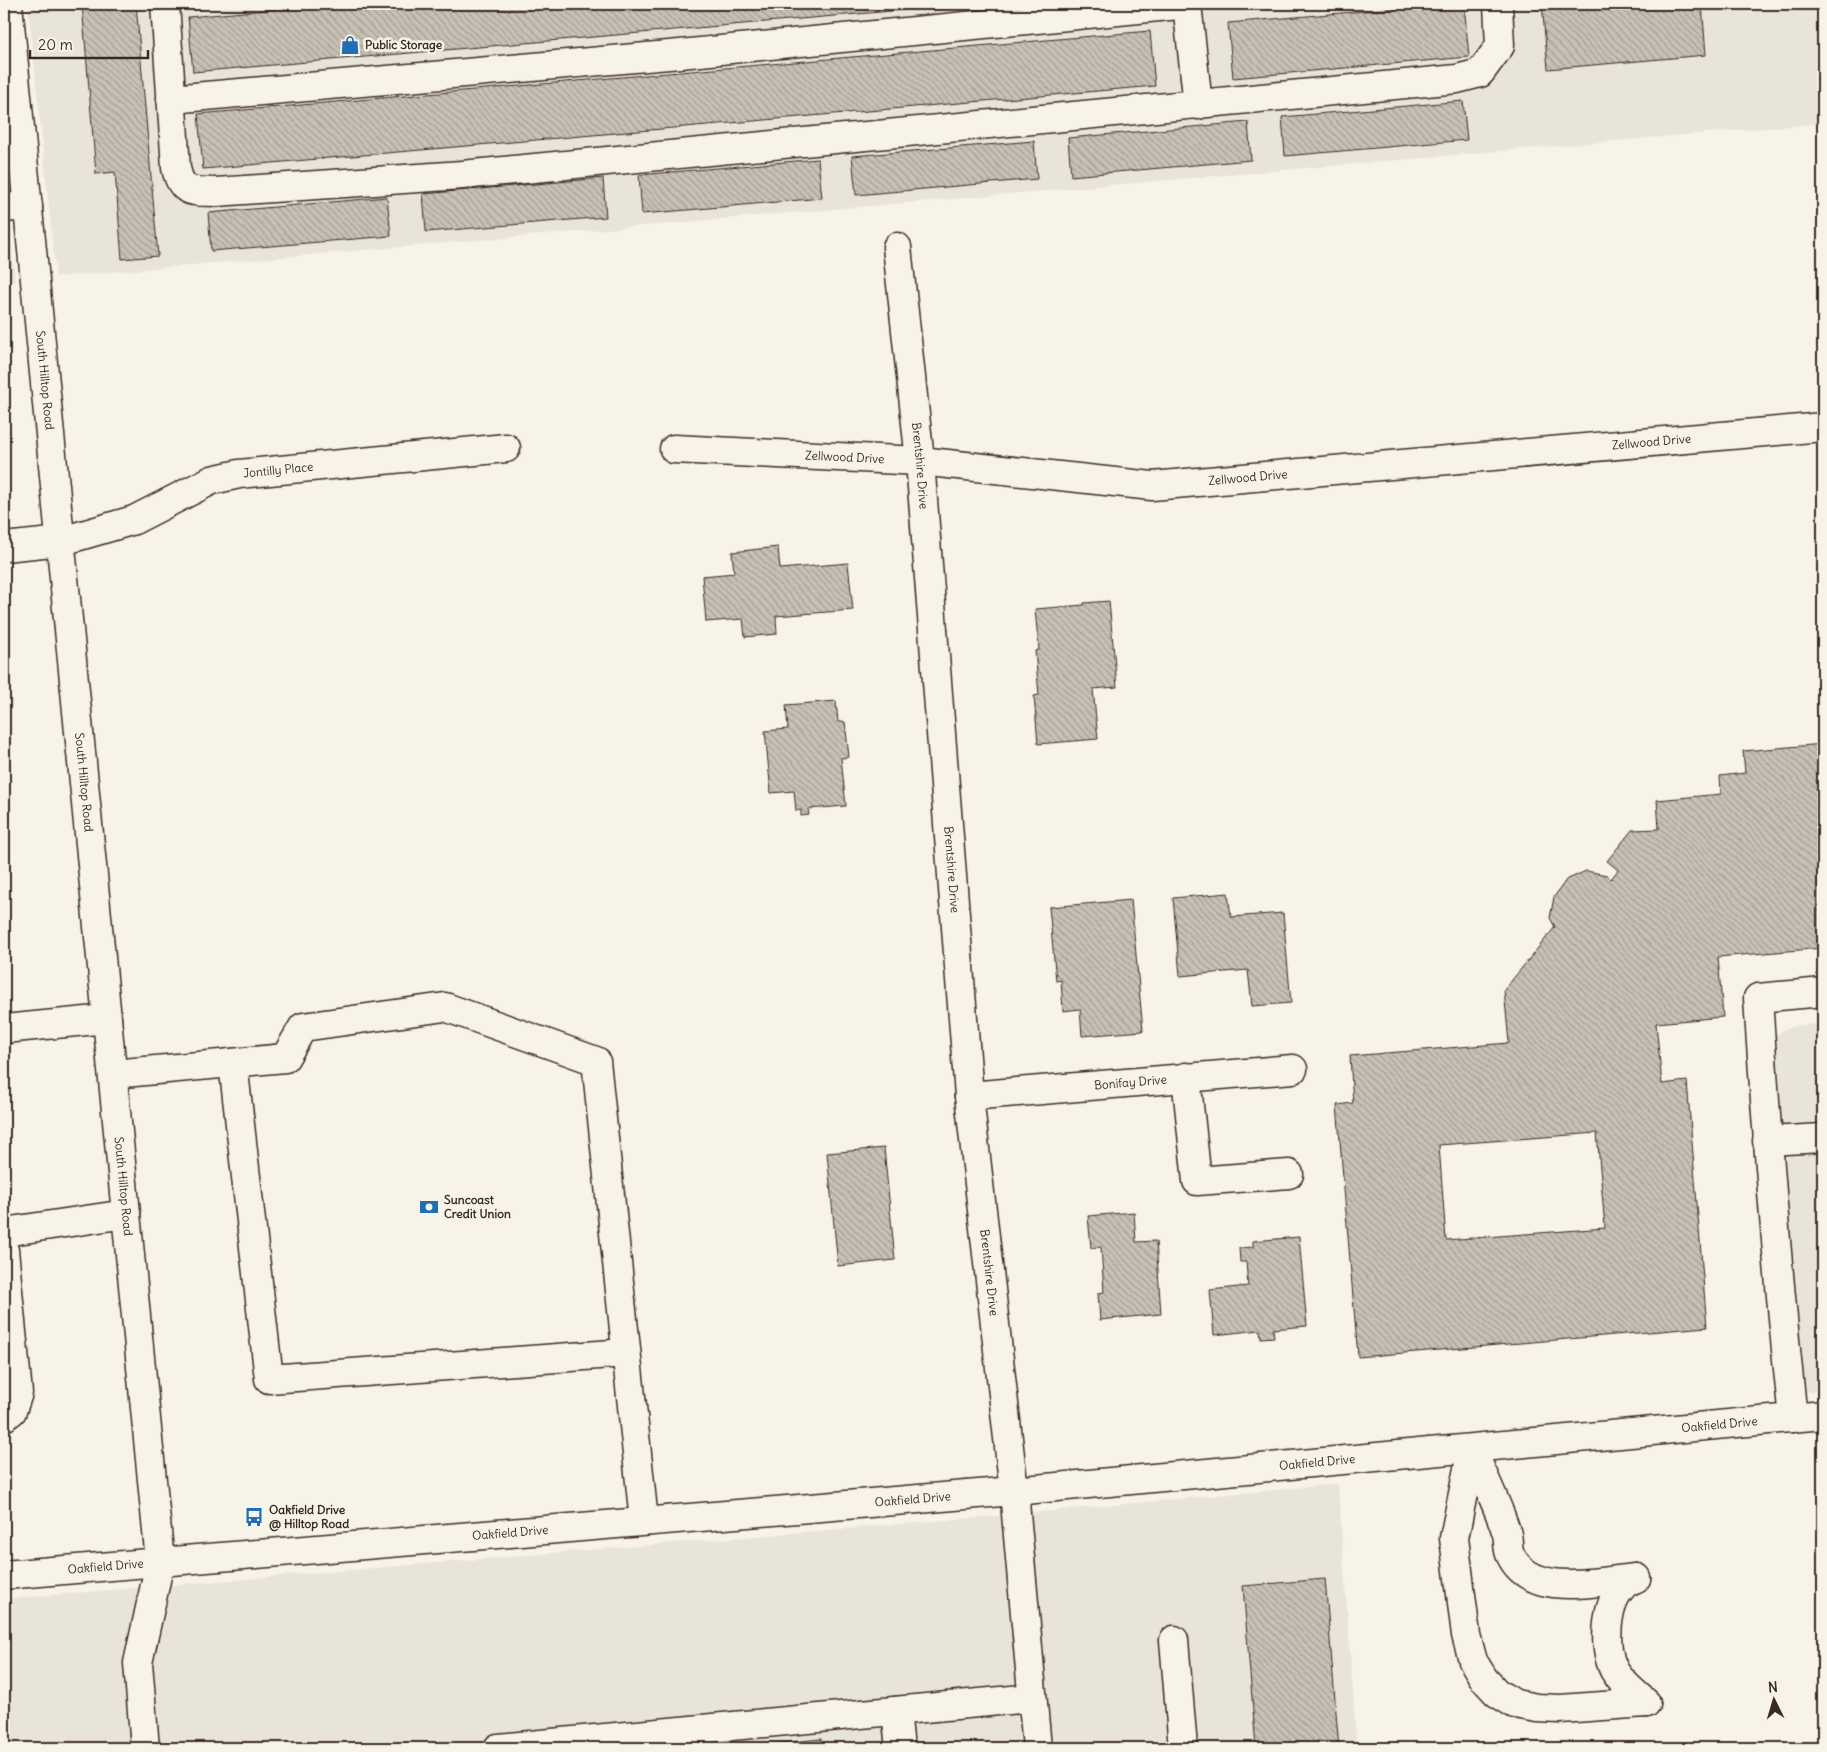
<svg xmlns="http://www.w3.org/2000/svg" width="1827" height="1752" font-family="Delius,sans-serif">
<defs>
<pattern id="building-back-hatch" width="6" height="6" patternUnits="userSpaceOnUse" patternTransform="scale(1.25)"><rect width="6" height="6" fill="#c8c1b6"/><path d="M-1 5l2 2M0 0l6 6M5-1l2 2" fill="none" stroke="#a49d93"/></pattern>
</defs>
<rect width="100%" height="100%" fill="#f7f3e8"/>
<filter id="ink" filterUnits="userSpaceOnUse"><feTurbulence type="fractalNoise" baseFrequency=".02" numOctaves="2"/><feDisplacementMap in="SourceGraphic" scale="10" xChannelSelector="R" yChannelSelector="G"/><feConvolveMatrix kernelMatrix="1 2 1 2 8 2 1 2 1" color-interpolation-filters="sRGB"/></filter>
<g filter="url(#ink)">
<g fill="#e9e4d9">
<polygon points="28,4 1823,4 1823,123 56,277"/>
<polygon points="4,163 15,281 4,282"/>
<polygon points="1823,1023 1823,1391 1801,1393 1766,1043 1783,1030 1795,1026"/>
<polygon points="1338,1484 1357,1748 4,1748 4,1599 996,1516"/>
</g>
<g fill="url(#building-back-hatch)" stroke="#3b2a1e" fill-rule="evenodd">
<polygon points="82,4 136,4 158,256 122,259 115,172 96,174"/>
<polygon points="333,4 972,4 193,72 188,17"/>
<polygon points="1443,4 1464,4 1469,57 1233,78 1228,23"/>
<polygon points="1542,4 1702,4 1706,55 1548,69"/>
<polygon points="1150,31 1155,86 203,169 198,114"/>
<polygon points="1463,101 1467,140 1285,156 1282,117"/>
<polygon points="1248,122 1251,160 1071,176 1068,138"/>
<polygon points="1034,141 1037,179 856,195 852,156"/>
<polygon points="818,159 822,198 642,214 639,175"/>
<polygon points="603,178 606,217 426,232 423,194"/>
<polygon points="387,197 391,236 211,251 208,213"/>
<polygon points="778,547 780,569 848,563 853,610 776,616 777,634 745,637 743,619 706,622 702,576 734,573 732,552"/>
<polygon points="1109,601 1117,687 1093,689 1098,739 1038,744 1034,696 1039,695 1035,651 1039,650 1035,609 1084,605 1084,603"/>
<polygon points="836,701 838,722 845,722 849,757 841,758 846,806 808,809 809,815 801,816 801,810 796,811 794,791 771,793 765,731 788,729 786,705"/>
<path d="M1823,744V948L1718,957L1723,1017L1656,1023L1662,1084L1687,1081L1707,1327L1358,1357L1337,1105L1353,1103L1350,1056L1509,1043L1504,990L1555,927L1550,918L1554,897L1566,880L1586,871L1607,875L1611,879L1618,870L1607,861L1632,830L1659,829L1657,800L1721,794L1720,776L1745,773L1743,751ZM1597,1133L1605,1228L1446,1240L1439,1145Z"/>
<polygon points="1228,893 1231,917 1283,913 1291,1003 1252,1006 1248,970 1180,976 1173,898"/>
<polygon points="1131,900 1143,1031 1082,1036 1080,1009 1063,1011 1061,980 1056,981 1049,907"/>
<polygon points="884,1148 895,1260 838,1266 827,1153"/>
<polygon points="1134,1212 1136,1242 1156,1241 1161,1314 1100,1320 1098,1293 1104,1292 1101,1247 1091,1248 1088,1216"/>
<polygon points="1299,1237 1307,1326 1273,1329 1274,1337 1261,1338 1260,1330 1214,1335 1210,1290 1248,1286 1246,1262 1240,1262 1239,1248 1253,1247 1253,1241"/>
<polygon points="1325,1579 1339,1748 1256,1748 1243,1586"/>
<polygon points="821,1739 822,1748 751,1748 750,1746"/>
</g>
<g fill="none" stroke-linecap="round" stroke-linejoin="round">
<g stroke="#3b2a1e" stroke-width="31">
<g id="minor">
<path id="s1" d="M8,4L160,1562L138,1663L145,1748"/>
<path d="M165,4L176,168C182,195 193,191 216,192L462,175L1457,79L1480,73L1500,46L1498,4"/>
<polyline points="1187,4 1198,105"/>
<polyline points="171,99 680,54 1189,4"/>
<polyline points="4,208 28,206"/>
<path id="s2" d="M897,247L920,461L969,1096L1014,1491L1037,1748"/>
<path id="s3" d="M674,449L920,461L1152,486L1823,427"/>
<path id="s4" d="M4,547L62,541L134,520L212,480L239,474L506,448"/>
<polyline points="4,1029 107,1019"/>
<polyline points="233,1063 269,1379 626,1353"/>
<polyline points="113,1074 285,1058 303,1027 445,1007 596,1061 644,1521"/>
<polyline points="1186,1077 1197,1181 1289,1174"/>
<path id="s5" d="M969,1096L1293,1069"/>
<polyline points="1767,1141 1823,1138"/>
<polyline points="4,1232 126,1214"/>
<polyline points="4,1250 18,1393 12,1411 4,1417"/>
<path d="M1793,1418C1778,1278 1767,1138 1758,998L1823,992"/>
<path id="s6" d="M4,1575L1014,1491L1823,1415"/>
<path d="M1636,1578C1597,1581 1530,1599 1510,1554C1507,1547 1509,1538 1506,1531C1497,1503 1483,1476 1472,1449L1454,1538L1466,1635L1473,1661L1484,1679L1497,1693L1515,1704L1537,1708L1560,1709L1646,1703"/>
<path d="M1636,1578C1632,1580 1626,1582 1623,1586C1605,1604 1603,1648 1614,1670C1622,1684 1635,1693 1646,1703"/>
<polyline points="1174,1640 1183,1748"/>
<polyline points="896,1711 900,1748"/>
<polyline points="498,1748 1032,1698"/>
</g>
</g>
<use href="#minor" stroke="#f7f3e8" stroke-width="28"/>
</g>
</g>
<defs>
<g id="shop-bare" transform="scale(1.5)"><path d="M-5-2.5h2.3a2.7 3.5 0 0 1 5.4 0H5L5.5 6h-11ZM-1.5-2.5h3a1.5 2.3 0 0 0-3 0Z" fill="#1f6fb2" stroke="#f7f3e8" stroke-width="2.5" paint-order="stroke"/></g>
<g id="bank-bare" transform="scale(1.5)"><path d="M-6-4H6V4H-6ZM0-2.3a2.3 2.3 0 1 0 0 4.6a2.3 2.3 0 1 0 0-4.6Z" fill="#1f6fb2" stroke="#f7f3e8" stroke-width="2.5" paint-order="stroke"/></g>
<g id="bus-bare" transform="scale(1.5)"><path d="M-5-6H5V4H4V6H2V4H-2V6H-4V4H-5ZM-3.5-4V0h7V-4ZM-3.5 1.2v1.5H-2V1.2ZM2 1.2v1.5H3.5V1.2Z" fill="#1f6fb2" stroke="#f7f3e8" stroke-width="2.5" paint-order="stroke"/></g>
</defs>
<g fill-rule="evenodd">
<use href="#shop-bare" x="350" y="45"/>
<use href="#bank-bare" x="429" y="1207"/>
<use href="#bus-bare" x="254" y="1517"/>
</g>
<g text-anchor="middle" stroke-width="5" stroke-linejoin="round" paint-order="stroke">
<g font-size="12" font-weight="bold" fill="#3b2a1e" stroke="#f7f3e8" text-anchor="start">
<text x="365" y="49">Public Storage</text>
<text x="444" y="1204">Suncoast<tspan x="444" dy="14">Credit Union</tspan></text>
<text x="269" y="1514">Oakfield Drive<tspan x="269" dy="14">@ Hilltop Road</tspan></text>
</g>
<g font-size="12" fill="#3b2a1e" stroke="#f7f3e8">
<text dy="4" stroke="none"><textPath href="#s1" startOffset="378">South Hilltop Road</textPath></text>
<text dy="4" stroke="none"><textPath href="#s3" startOffset="981">Zellwood Drive</textPath></text>
<text dy="4" stroke="none"><textPath href="#s3" startOffset="171">Zellwood Drive</textPath></text>
<text dy="4" stroke="none"><textPath href="#s2" startOffset="220">Brentshire Drive</textPath></text>
<text dy="4" stroke="none"><textPath href="#s4" startOffset="288">Jontilly Place</textPath></text>
<text dy="4" stroke="none"><textPath href="#s3" startOffset="576">Zellwood Drive</textPath></text>
<text dy="4" stroke="none"><textPath href="#s1" startOffset="782">South Hilltop Road</textPath></text>
<text dy="4" stroke="none"><textPath href="#s2" startOffset="625">Brentshire Drive</textPath></text>
<text dy="4" stroke="none"><textPath href="#s5" startOffset="162">Bonifay Drive</textPath></text>
<text dy="4" stroke="none"><textPath href="#s1" startOffset="1188">South Hilltop Road</textPath></text>
<text dy="4" stroke="none"><textPath href="#s2" startOffset="1030">Brentshire Drive</textPath></text>
<text dy="4" stroke="none"><textPath href="#s6" startOffset="1722">Oakfield Drive</textPath></text>
<text dy="4" stroke="none"><textPath href="#s6" startOffset="1318">Oakfield Drive</textPath></text>
<text dy="4" stroke="none"><textPath href="#s6" startOffset="912">Oakfield Drive</textPath></text>
<text dy="4" stroke="none"><textPath href="#s6" startOffset="508">Oakfield Drive</textPath></text>
<text dy="4" stroke="none"><textPath href="#s6" startOffset="102">Oakfield Drive</textPath></text>
</g>
</g>
<rect width="1827" height="1752" fill="none" stroke="#f7f3e8" stroke-width="20"/>
<rect x="10" y="10" width="1807" height="1732" fill="none" stroke="#3b2a1e" stroke-width="2" filter="url(#ink)"/>
<g transform="translate(1774 1700) rotate(355)" stroke="#f7f3e8" stroke-width="4" paint-order="stroke">
<path d="M0-4L9 19L0 12L-9 19Z" fill="#3b2a1e"/>
<text y="-8" font-size="14" font-weight="bold" text-anchor="middle" fill="#3b2a1e">N</text>
</g>
<path d="M30 50v8h118v-8" fill="none" stroke="#3b2a1e" stroke-width="2.5"/>
<text x="38" y="50" font-size="15" fill="#3b2a1e" stroke="#f7f3e8" stroke-width="4" paint-order="stroke">20 m</text>
</svg>
